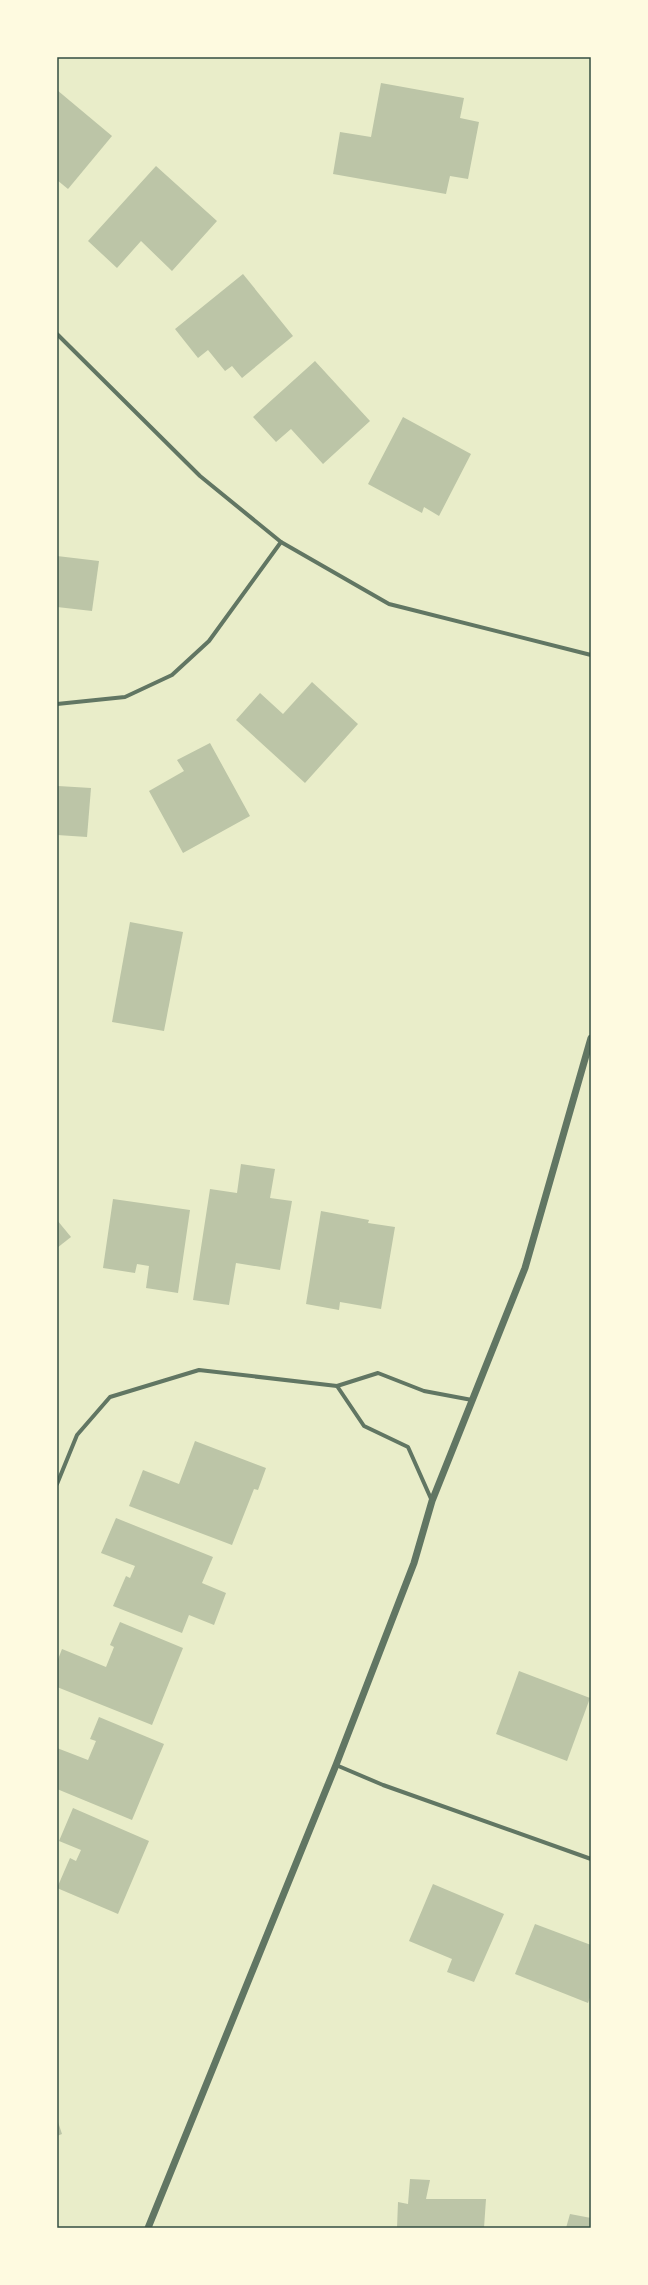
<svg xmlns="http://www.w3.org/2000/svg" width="648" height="2285" font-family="'Archivo Narrow',sans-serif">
<rect width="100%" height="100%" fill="#e9edc9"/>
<g fill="#bcc5a7">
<polygon points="381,83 464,98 460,118 479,122 468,179 450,176 446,194 333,174 340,132 371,137"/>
<polygon points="57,90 112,136 68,189 57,180"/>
<polygon points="156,166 217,221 172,271 141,241 117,268 88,241"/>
<polygon points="243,274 293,336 242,378 232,366 225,371 208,350 198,358 175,329"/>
<polygon points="315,361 370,421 323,464 291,429 276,442 253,417"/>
<polygon points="403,417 471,454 439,516 424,507 422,513 368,484"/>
<polygon points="57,556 99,561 92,611 57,607"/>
<polygon points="312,682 358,724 305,783 236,720 260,693 283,714"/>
<polygon points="210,743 250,816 183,853 149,791 184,771 177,760"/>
<polygon points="58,786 91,788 87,837 57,835"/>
<polygon points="130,922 183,932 164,1031 112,1022"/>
<polygon points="241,1164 275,1169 270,1198 292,1201 280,1270 236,1263 229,1305 193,1300 210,1189 237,1193"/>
<polygon points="113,1199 190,1210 178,1293 146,1288 149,1266 137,1264 135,1273 103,1268"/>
<polygon points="321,1211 369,1220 368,1223 395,1227 381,1309 340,1302 339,1310 306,1304"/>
<polygon points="57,1220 71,1237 57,1248"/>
<polygon points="195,1441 266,1468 258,1490 254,1489 232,1545 129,1506 143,1470 179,1484"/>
<polygon points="116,1518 213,1557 202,1583 226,1593 214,1625 189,1615 182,1633 113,1606 126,1576 130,1578 135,1566 101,1553"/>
<polygon points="120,1622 183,1648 152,1725 57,1687 57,1662 62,1649 106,1667 114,1647 110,1645"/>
<polygon points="519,1671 590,1698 567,1761 496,1734"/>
<polygon points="99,1717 164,1744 132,1820 57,1789 57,1748 88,1760 96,1741 90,1739"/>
<polygon points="73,1808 149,1841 118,1914 57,1888 70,1858 76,1861 81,1850 59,1841"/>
<polygon points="433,1884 504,1914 474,1982 447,1972 452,1959 409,1941"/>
<polygon points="535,1924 591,1945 591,1995 588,2003 515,1974"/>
<polygon points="57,2119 62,2134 57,2136"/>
<polygon points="410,2179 430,2180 426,2199 486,2199 484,2228 397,2228 398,2202 408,2204"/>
<polygon points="570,2214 591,2218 590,2228 566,2228"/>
</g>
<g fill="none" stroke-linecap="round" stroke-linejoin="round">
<g stroke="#617663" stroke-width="4">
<polyline points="57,334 200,476 281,542 389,604 591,655"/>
<polyline points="57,704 125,697 172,675 209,641 281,542"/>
<polyline points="337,1386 364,1426 408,1447 432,1501"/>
<polyline points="57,1484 77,1435 110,1397 199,1370 337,1386 378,1373 424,1391 472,1400"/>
<polyline points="336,1765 383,1785 591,1859"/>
</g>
<polyline stroke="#617663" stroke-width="7" points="148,2228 336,1765 414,1563 432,1501 525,1268 591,1038"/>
</g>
<rect width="648" height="2285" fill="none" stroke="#fefae0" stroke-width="116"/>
<rect x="58" y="58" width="532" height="2169" fill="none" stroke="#344e41" stroke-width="1.5"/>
</svg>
